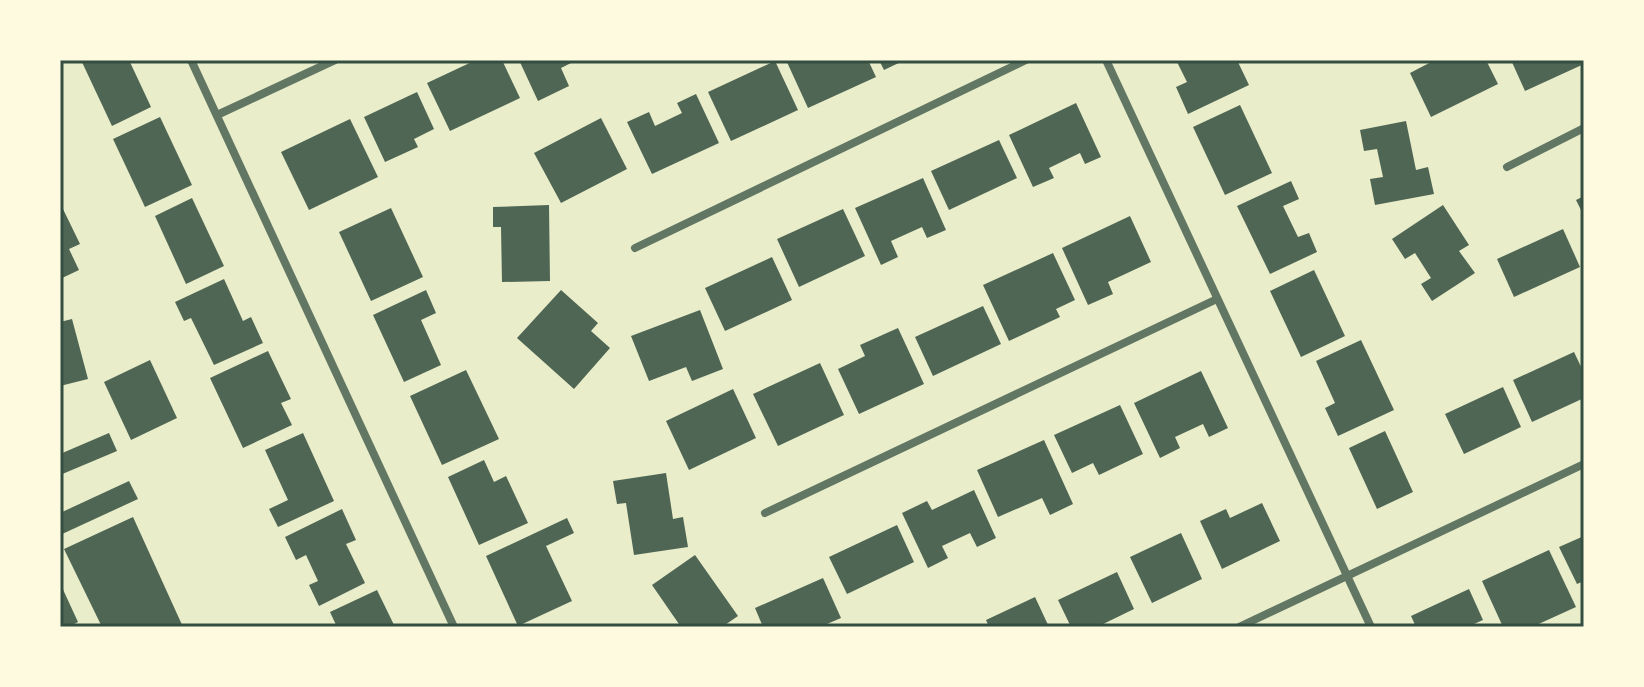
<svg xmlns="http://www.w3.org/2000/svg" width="1644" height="687" font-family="'Archivo Narrow',sans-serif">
<rect width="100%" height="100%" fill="#e9edc9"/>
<g fill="#4f6655">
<polygon points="81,60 129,60 151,107 112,126"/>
<polygon points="476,60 502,60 520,98 450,131 427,83"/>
<polygon points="519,60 577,60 561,68 569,86 538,101"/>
<polygon points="786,60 868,60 876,77 808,108"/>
<polygon points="879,60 905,60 884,70"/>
<polygon points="1176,60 1237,60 1249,85 1188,114 1176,87 1187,82"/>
<polygon points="1435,60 1486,60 1498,84 1431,117 1410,73"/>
<polygon points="1511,60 1584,60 1584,64 1525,91"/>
<polygon points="775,61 798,110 731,141 708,92"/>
<polygon points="417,92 434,129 414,139 418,147 385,162 364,117"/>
<polygon points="696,94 719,143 652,174 627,122 649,112 655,126 682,113 677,103"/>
<polygon points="1076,103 1101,157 1085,164 1080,153 1049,168 1054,178 1033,187 1009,135"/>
<polygon points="1240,105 1272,173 1225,195 1193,127"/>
<polygon points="160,117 192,185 145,207 113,139"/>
<polygon points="601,118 627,169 561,203 534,153"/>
<polygon points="350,119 378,177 309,210 281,152"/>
<polygon points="1406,121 1416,170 1428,167 1434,194 1375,205 1370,179 1383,177 1377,149 1364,151 1360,130"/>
<polygon points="999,140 1017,178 949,210 931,171"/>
<polygon points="923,178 946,230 927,238 922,227 891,241 898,257 881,265 855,208"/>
<polygon points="1291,181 1299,199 1283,206 1298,237 1309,233 1317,252 1270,274 1237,206"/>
<polygon points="1584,196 1584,216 1576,200"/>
<polygon points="192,198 224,266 186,284 155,216"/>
<polygon points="549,205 550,281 502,282 501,227 493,227 493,207"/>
<polygon points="1443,205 1469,245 1459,251 1475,273 1432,301 1421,284 1431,278 1415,253 1405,259 1392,239"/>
<polygon points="391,208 423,277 371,301 339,232"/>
<polygon points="63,209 80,244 69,249 79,270 60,279 60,210"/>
<polygon points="843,209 865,256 799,287 777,239"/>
<polygon points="1130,216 1151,262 1108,282 1113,294 1088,305 1062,248"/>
<polygon points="1563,229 1580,267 1514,297 1497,259"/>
<polygon points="1053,253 1075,300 1056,309 1060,317 1009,341 983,285"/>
<polygon points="772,257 792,300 725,331 705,288"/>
<polygon points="1314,270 1345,336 1301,357 1270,291"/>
<polygon points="224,279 243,321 251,317 263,343 214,365 191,318 184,321 175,302"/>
<polygon points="426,290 436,313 421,320 441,365 404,382 373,315"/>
<polygon points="561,290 598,323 591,331 610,348 574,389 517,338"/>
<polygon points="983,306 1001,344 933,376 915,337"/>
<polygon points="700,310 723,369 692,381 686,367 649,381 631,336"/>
<polygon points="72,319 88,379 60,386 60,322"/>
<polygon points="898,328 924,384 859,414 838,369 865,356 860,345"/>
<polygon points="1361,340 1394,410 1338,436 1325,408 1335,403 1316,361"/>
<polygon points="268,351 291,399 281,403 292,425 243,448 210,378"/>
<polygon points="1574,352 1584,373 1584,398 1532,422 1513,380"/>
<polygon points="150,360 177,418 131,440 104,382"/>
<polygon points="820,363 844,415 778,446 753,394"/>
<polygon points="466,370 499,439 442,465 410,396"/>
<polygon points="1201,371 1228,428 1209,437 1203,424 1175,437 1180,448 1160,458 1134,403"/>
<polygon points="1503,387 1521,427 1464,454 1445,414"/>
<polygon points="733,389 756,438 689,470 666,421"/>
<polygon points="1120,405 1143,454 1099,475 1093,463 1072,473 1054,435"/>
<polygon points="1385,431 1413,492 1377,509 1349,448"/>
<polygon points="109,433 117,451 60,475 60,454"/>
<polygon points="303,433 334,501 278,527 269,509 288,500 265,450"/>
<polygon points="1044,440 1073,504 1050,515 1042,498 998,517 977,470"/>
<polygon points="484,460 494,482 506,476 528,523 479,545 448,477"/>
<polygon points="666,473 673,519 683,517 688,547 634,555 626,503 617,504 613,481"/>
<polygon points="129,481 138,499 60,535 60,513"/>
<polygon points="974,490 996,538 977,547 970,533 942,546 948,558 928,568 902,513 927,501 932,510"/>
<polygon points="1262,503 1280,541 1222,569 1200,521 1226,509 1230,518"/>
<polygon points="342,509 356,540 346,544 365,583 319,606 309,585 318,581 306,555 296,560 285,537"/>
<polygon points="133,517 183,627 102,627 64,549"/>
<polygon points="567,518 574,533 546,546 572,601 518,626 486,556"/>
<polygon points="897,525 914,562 847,594 829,557"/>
<polygon points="1181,533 1202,579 1152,603 1130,557"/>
<polygon points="1584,536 1584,581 1577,584 1559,547"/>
<polygon points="1549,550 1576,607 1532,627 1503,627 1482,581"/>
<polygon points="695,555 738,616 722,627 681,627 652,585"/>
<polygon points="1117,572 1134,609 1097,627 1071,627 1058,600"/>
<polygon points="823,578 841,618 820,627 763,627 755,608"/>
<polygon points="60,583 78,622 68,627 60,627"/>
<polygon points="1469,589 1483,620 1467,627 1416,627 1411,616"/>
<polygon points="377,590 395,627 337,627 330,612"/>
<polygon points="1035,597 1049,627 989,627 986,620"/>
</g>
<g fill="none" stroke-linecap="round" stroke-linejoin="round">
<g stroke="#617663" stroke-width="8">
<polyline points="191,60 454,627"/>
<polyline points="1106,60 1371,627"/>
<polyline points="217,115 335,60"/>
<polyline points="1507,167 1584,128"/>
<polyline points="635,248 1026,60"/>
<polyline points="765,513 1217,299"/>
<polyline points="1239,627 1584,464"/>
</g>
</g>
<rect width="1644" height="687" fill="none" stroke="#fefae0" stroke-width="124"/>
<rect x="62" y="62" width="1520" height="563" fill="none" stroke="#344e41" stroke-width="3"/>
</svg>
